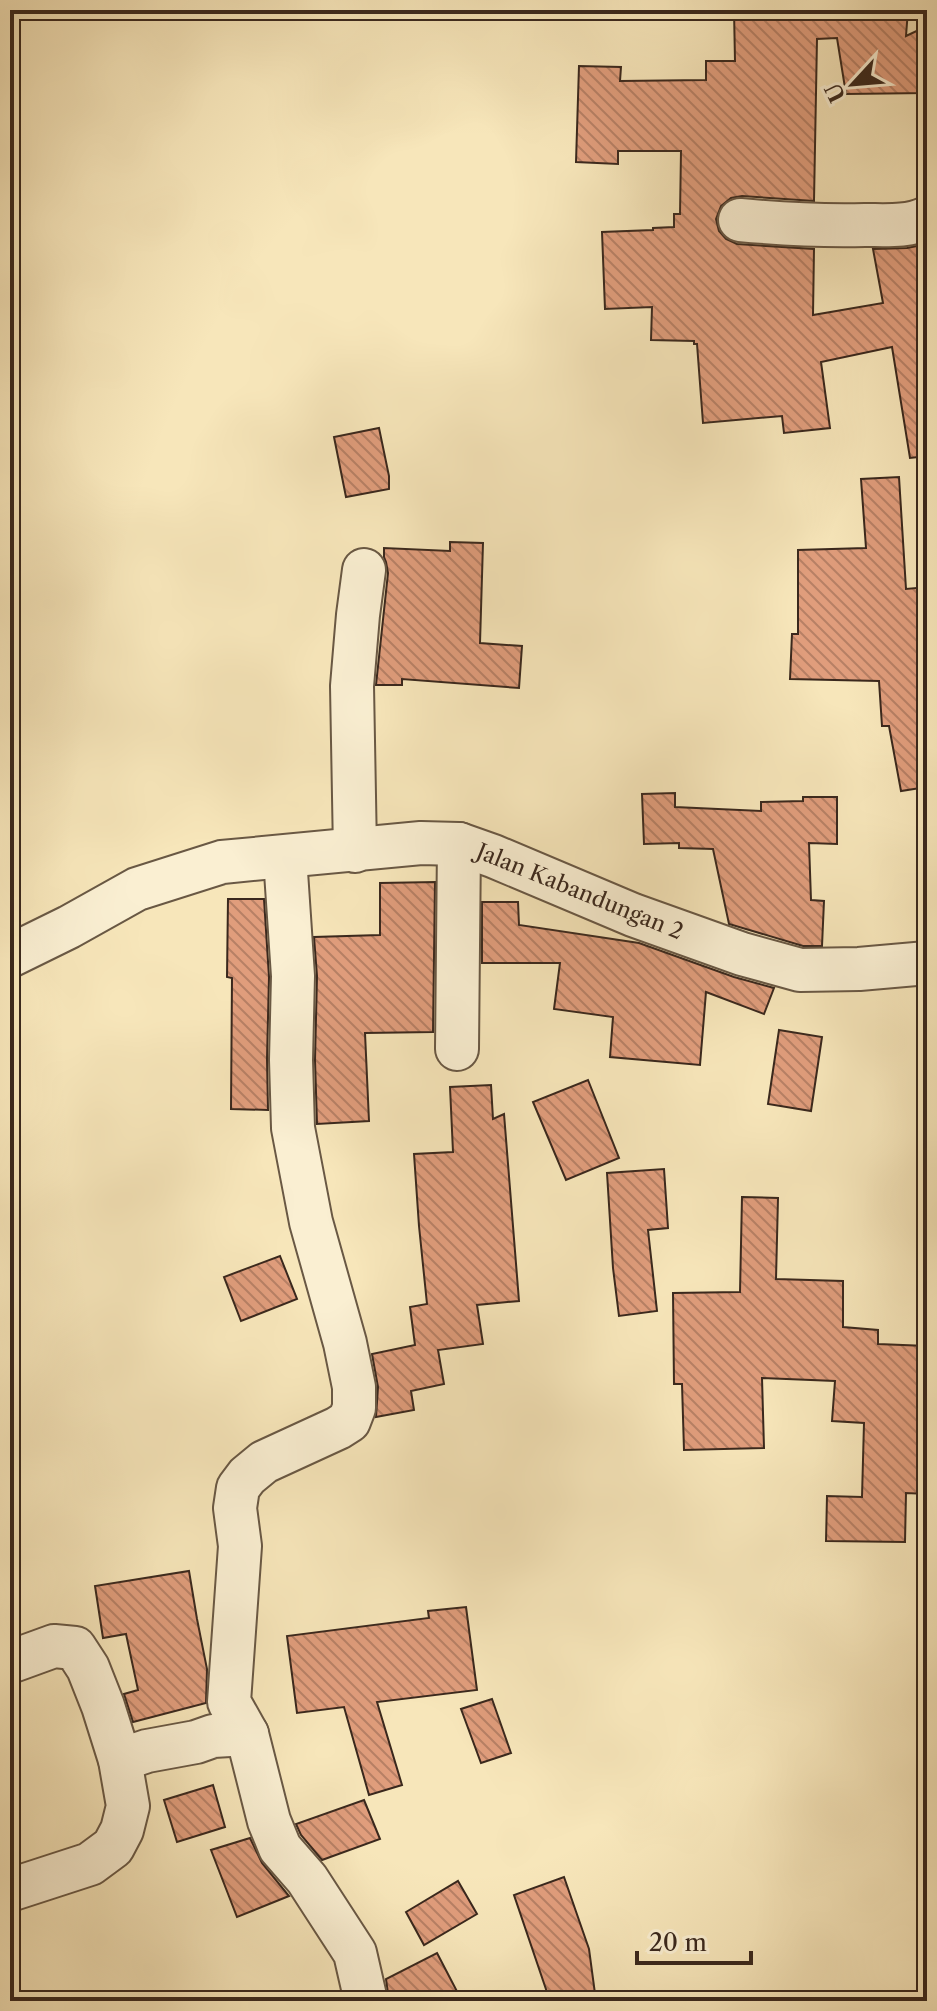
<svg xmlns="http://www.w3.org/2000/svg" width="937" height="2011" font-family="'Libre Caslon Text',serif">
<defs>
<pattern id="building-back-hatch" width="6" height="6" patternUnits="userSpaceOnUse" patternTransform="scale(2)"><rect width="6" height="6" fill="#e09d7c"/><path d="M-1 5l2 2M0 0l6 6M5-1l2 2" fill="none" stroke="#b78065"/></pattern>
</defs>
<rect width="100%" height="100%" fill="#f7e6ba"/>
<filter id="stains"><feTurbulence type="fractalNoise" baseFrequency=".0025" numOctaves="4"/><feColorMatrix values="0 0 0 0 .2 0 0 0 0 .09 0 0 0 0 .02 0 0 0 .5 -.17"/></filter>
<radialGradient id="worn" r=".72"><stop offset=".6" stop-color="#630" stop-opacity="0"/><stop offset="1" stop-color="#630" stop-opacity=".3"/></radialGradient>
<g fill="url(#building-back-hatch)" stroke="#3a281d" stroke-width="2">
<polygon points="734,10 908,10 906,36 927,26 927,93 846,94 837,38 817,39 814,201 742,196 731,198 721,206 716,219 719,231 726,239 737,244 814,249 813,315 883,303 873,249 907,248 927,244 927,456 910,458 892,347 821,362 830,428 784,433 782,416 703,423 697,344 694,344 694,341 651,340 652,307 605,309 602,232 653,230 653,228 674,227 674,214 680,214 681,151 618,151 618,164 576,162 579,66 621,67 620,81 706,80 706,61 735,61"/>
<polygon points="379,428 389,476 389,489 346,497 334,437"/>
<polygon points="899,477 906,589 927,587 927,787 901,791 889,726 882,726 879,681 790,679 792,634 798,634 798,550 866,548 861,479"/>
<polygon points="450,542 483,543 480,643 522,646 519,688 402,679 402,685 376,685 388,573 386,562 384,557 384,548 450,551"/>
<polygon points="675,793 675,807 761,811 761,802 803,801 803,797 837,797 837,844 809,843 811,900 824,901 822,946 803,946 729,924 713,849 679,848 679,843 644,844 642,794"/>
<polygon points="435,882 433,1032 365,1033 369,1121 317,1124 315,1060 317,976 314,937 380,935 380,883"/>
<polygon points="228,899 264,899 269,977 267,1059 268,1110 231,1109 232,978 227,977"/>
<polygon points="482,902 518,902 519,925 639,943 734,977 774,988 764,1014 706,992 700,1065 610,1057 613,1017 554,1009 560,963 482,963"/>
<polygon points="779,1030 822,1037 811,1111 768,1104"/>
<polygon points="588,1080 619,1158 566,1180 533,1102"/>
<polygon points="491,1085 493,1119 504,1114 519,1301 477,1305 483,1344 438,1350 444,1384 411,1391 414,1410 376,1417 378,1387 372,1354 415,1345 410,1307 427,1304 419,1226 414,1154 453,1152 450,1087"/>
<polygon points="664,1169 668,1228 648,1230 657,1311 619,1316 613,1268 607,1173"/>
<polygon points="742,1197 778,1198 776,1279 843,1281 843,1327 878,1330 878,1344 927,1346 927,1494 906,1493 905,1542 826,1541 827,1496 862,1497 864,1423 832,1421 835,1381 762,1378 764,1448 684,1450 682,1384 674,1384 673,1293 740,1292"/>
<polygon points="280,1256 297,1299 241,1321 224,1277"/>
<polygon points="189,1571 197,1619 207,1669 206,1703 133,1722 124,1694 138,1690 126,1634 103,1638 95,1586"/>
<polygon points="466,1607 477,1690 377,1702 402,1785 369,1795 344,1707 297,1713 287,1636 429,1618 428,1611"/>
<polygon points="492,1699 511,1753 481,1763 461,1709"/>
<polygon points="213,1785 225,1827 177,1842 164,1800"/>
<polygon points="364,1800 380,1839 322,1860 301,1835 296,1824"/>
<polygon points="250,1838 262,1863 289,1896 237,1917 211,1850"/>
<polygon points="564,1877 589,1949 596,2001 550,2001 514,1895"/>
<polygon points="458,1881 477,1914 424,1945 406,1912"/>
<polygon points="437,1953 462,2001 389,2001 386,1979"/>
</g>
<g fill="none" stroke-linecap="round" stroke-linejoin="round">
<g stroke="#695844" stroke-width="46">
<g id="street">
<path d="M740,220C782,224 823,226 865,225C886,225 908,227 927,218"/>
<polyline points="355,851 352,686 358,615 364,570"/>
<polyline points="285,857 293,976 291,1060 293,1128 311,1222 345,1343 354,1387 354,1408 349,1421 338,1428 264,1462 247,1476 238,1488 235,1508 240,1546 229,1702 247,1734 269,1821 280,1848 307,1879 355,1953 366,2001"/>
<polyline points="10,956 69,927 137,889 222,862 421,843 459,844 493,856 633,915 742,954 800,970 859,969 927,963"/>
<polyline points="457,1049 459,844"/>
<polyline points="10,1662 54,1646 75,1648 88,1668 103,1706 120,1760 128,1806 122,1830 113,1847 90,1864 10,1890"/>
<polyline points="120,1760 147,1751 196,1742 213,1736 247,1734"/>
</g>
</g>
<use href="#street" stroke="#faefd2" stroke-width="42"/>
</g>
<g text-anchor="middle" stroke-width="6" stroke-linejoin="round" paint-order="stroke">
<g font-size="22" fill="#3a281d" stroke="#faefd2">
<text transform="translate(580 891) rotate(22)" y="8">Jalan Kabandungan 2</text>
</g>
</g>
<rect width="937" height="2011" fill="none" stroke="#f7e6ba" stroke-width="40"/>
<rect x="12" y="12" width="913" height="1987" fill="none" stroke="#3a281d" stroke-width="4"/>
<rect x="20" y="20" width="897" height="1971" fill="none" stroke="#3a281d" stroke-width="2"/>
<g transform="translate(853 84) rotate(244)" stroke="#faefd2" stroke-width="6" paint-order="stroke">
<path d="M0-6L14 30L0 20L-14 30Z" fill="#3a281d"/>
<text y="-12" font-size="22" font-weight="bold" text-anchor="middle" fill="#3a281d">U</text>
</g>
<path d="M637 1951v12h114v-12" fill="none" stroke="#3a281d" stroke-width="4"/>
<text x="649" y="1951" font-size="24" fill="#3a281d" stroke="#faefd2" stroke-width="6" paint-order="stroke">20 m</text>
<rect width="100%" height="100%" filter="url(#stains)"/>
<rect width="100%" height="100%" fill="url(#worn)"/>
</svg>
